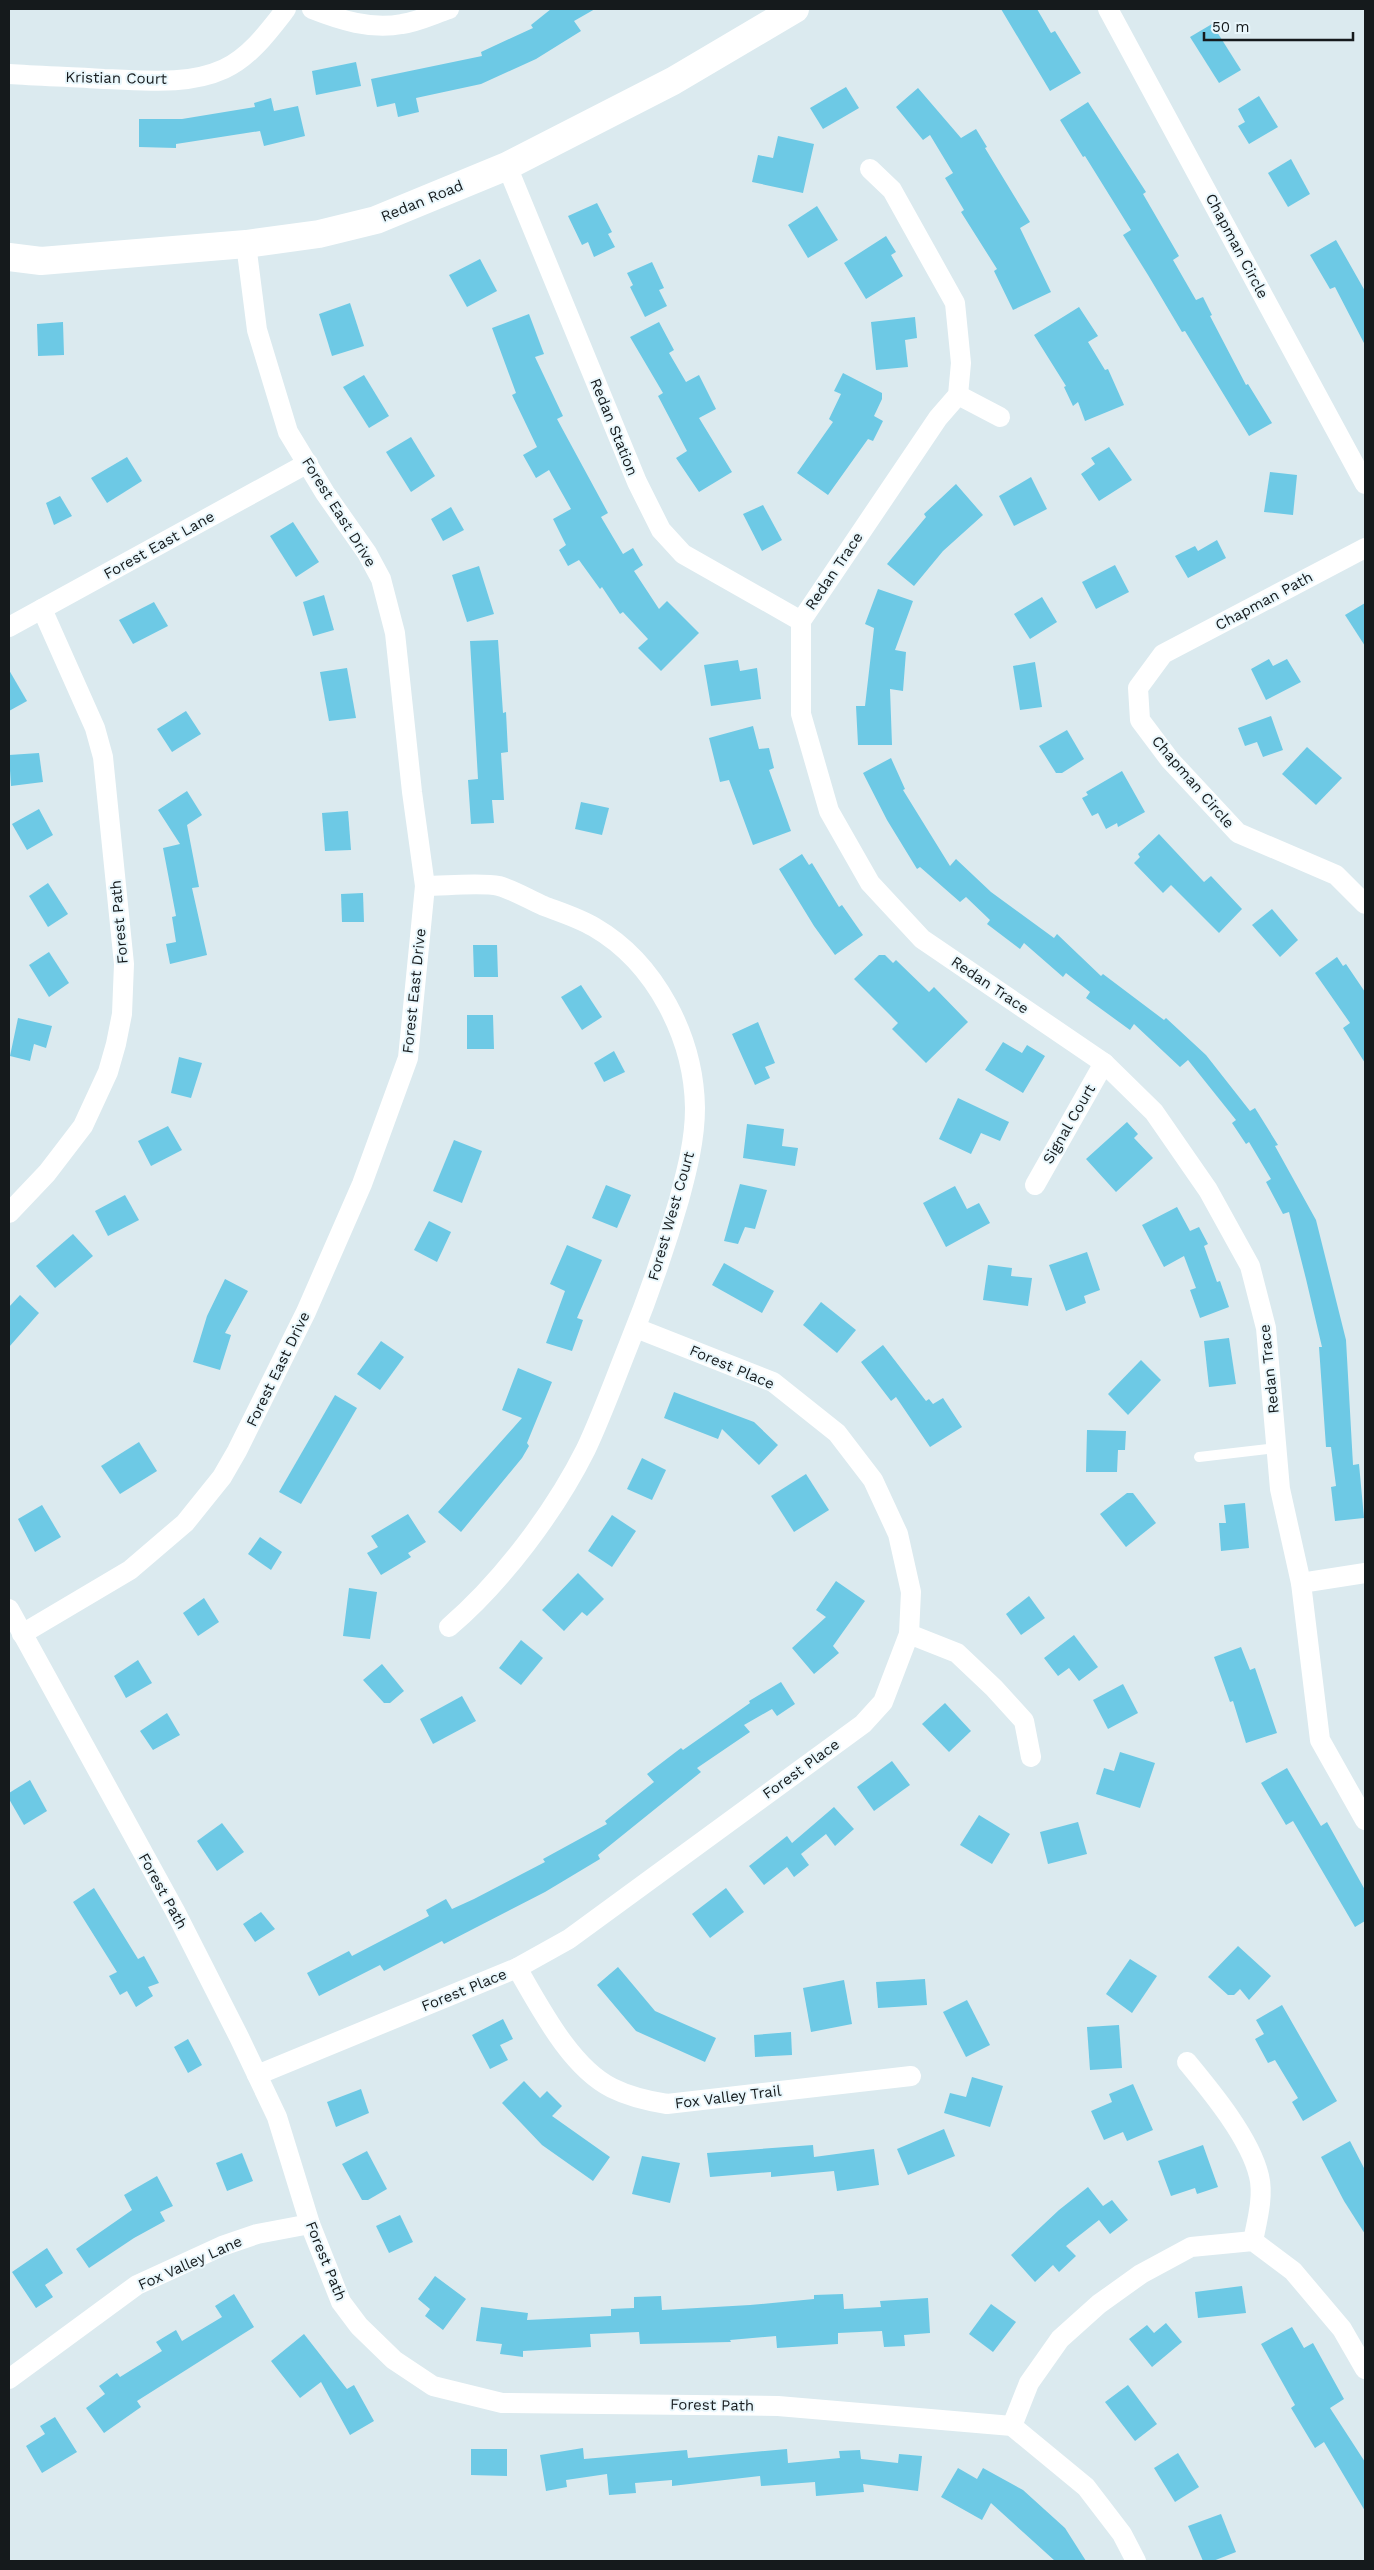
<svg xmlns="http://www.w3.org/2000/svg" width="1374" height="2570" font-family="'Work Sans',sans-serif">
<rect width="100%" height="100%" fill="#dbeaef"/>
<g fill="#6dc9e5">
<polygon points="551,9 595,9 574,21 581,31 536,59 481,84 416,98 419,112 398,117 395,103 377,107 371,79 482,56 481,52 533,28 531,25"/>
<polygon points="1001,9 1037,9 1051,33 1055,31 1081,73 1050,91"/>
<polygon points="1212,24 1241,70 1219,83 1190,37"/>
<polygon points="356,62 361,86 316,95 312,71"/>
<polygon points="846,87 859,108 823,129 810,108"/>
<polygon points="918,88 961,138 976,129 987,147 985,148 1030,222 1020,228 1051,292 1013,310 994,271 997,269 961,212 964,210 945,178 953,173 930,135 923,140 896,107"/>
<polygon points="1259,96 1278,127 1249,144 1238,126 1245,122 1238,109"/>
<polygon points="271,98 274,111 298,106 305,136 264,146 260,131 176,144 176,148 139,147 139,119 182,119 255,107 254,103"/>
<polygon points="1088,102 1146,192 1143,194 1179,256 1173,260 1196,300 1203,297 1212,315 1210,316 1246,385 1248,384 1272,423 1249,436 1185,331 1182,332 1148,275 1123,235 1131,230 1085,156 1083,157 1060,120"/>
<polygon points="778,136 814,144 803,193 752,182 758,155 773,158"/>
<polygon points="1291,159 1310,194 1288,207 1268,173"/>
<polygon points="597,203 612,232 608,234 615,247 594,257 588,242 582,245 568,216"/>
<polygon points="817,206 838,240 808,258 788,225"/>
<polygon points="886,236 896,252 891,255 903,276 866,299 844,263"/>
<polygon points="1336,240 1365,291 1365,345 1335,287 1330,289 1310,255"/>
<polygon points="480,259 497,291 467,307 449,275"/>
<polygon points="652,262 664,288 659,290 667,306 645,317 630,287 633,285 627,273"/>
<polygon points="350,303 364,346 332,356 319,314"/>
<polygon points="1079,307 1098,336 1088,342 1105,370 1108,369 1124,405 1085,421 1078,402 1073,406 1064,387 1066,386 1034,335"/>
<polygon points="529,314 544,354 535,357 563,416 557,419 608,513 601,517 623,554 633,548 643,565 634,571 659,609 667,601 699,633 661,671 638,648 648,639 623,612 620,614 602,587 600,589 579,560 568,566 559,550 566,545 553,519 571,509 549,470 536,478 523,455 537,447 512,395 516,393 492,328"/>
<polygon points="915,317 917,338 905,340 908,367 876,370 871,322"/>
<polygon points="63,322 64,355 38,356 37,324"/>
<polygon points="659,322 674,350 669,353 686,382 699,375 716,409 699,418 732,472 699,492 676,458 687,451 658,396 663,393 630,337"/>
<polygon points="843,373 882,393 882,399 874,416 883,421 873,441 868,439 828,495 797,473 833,422 829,419 841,394 834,391"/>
<polygon points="364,375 389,416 369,428 343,387"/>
<polygon points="411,437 435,476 411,492 386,452"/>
<polygon points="1109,447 1132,480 1099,501 1081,474 1095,464 1091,458"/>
<polygon points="127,457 142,481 107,503 91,478"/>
<polygon points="1270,472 1297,475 1293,515 1264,512"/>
<polygon points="1031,477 1047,509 1014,526 999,496"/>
<polygon points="956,484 983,515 943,551 914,586 887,564 926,517 924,514"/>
<polygon points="60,496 72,516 54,525 46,503"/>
<polygon points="763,505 782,540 762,551 743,514"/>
<polygon points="451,507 464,530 443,541 431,519"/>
<polygon points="293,522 319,562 296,577 270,536"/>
<polygon points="1217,540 1226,558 1188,578 1175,556 1195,546 1198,551"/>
<polygon points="1115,565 1129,592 1096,609 1082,582"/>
<polygon points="479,566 494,614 467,622 452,575"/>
<polygon points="878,589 913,601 895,650 906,652 903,691 890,689 892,745 858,745 856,706 865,706 874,628 865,624"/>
<polygon points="324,595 334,630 313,636 303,602"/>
<polygon points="1042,597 1057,622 1030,639 1014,614"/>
<polygon points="154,602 168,626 133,644 119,620"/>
<polygon points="1365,603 1365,646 1345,615"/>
<polygon points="498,640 503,713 506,712 508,752 501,753 504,800 492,800 494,823 471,824 468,780 478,779 470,641"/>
<polygon points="1269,659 1273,666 1287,659 1301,682 1266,700 1251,669"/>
<polygon points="738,660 740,671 757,668 761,699 711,706 704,665"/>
<polygon points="1035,662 1042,707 1020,710 1013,666"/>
<polygon points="347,668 356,718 329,721 320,672"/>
<polygon points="9,670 27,701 9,711"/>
<polygon points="186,711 201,734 172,752 157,729"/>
<polygon points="1271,716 1283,750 1263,757 1257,742 1245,746 1238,728"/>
<polygon points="753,726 759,749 769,748 774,768 769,770 791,831 753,845 729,780 720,782 709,738"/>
<polygon points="1067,730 1084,759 1062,773 1056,773 1039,746"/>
<polygon points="1307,747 1342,778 1316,805 1282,774"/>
<polygon points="39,753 43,782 11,786 9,755"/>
<polygon points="891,758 905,789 903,790 950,866 956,859 991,892 1054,938 1057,934 1101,976 1103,974 1164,1020 1166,1018 1206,1055 1250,1111 1255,1108 1278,1145 1275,1146 1316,1220 1346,1340 1353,1465 1359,1464 1364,1518 1335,1521 1331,1487 1336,1486 1331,1447 1326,1447 1319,1347 1322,1347 1306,1279 1289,1212 1283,1214 1266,1182 1271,1179 1249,1142 1246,1144 1232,1123 1236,1120 1188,1060 1180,1067 1134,1024 1130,1030 1086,998 1090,992 1066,973 1063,977 1024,943 1020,949 987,924 990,920 966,897 960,902 920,867 917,869 887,820 863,773"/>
<polygon points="1122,771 1145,812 1118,827 1117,823 1106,829 1098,813 1092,816 1082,798 1088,795 1086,792"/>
<polygon points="187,791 202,815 187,825 199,887 192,888 207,955 170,964 166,944 176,942 172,917 176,916 163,848 180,844 158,810"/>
<polygon points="581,802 609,808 602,835 575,829"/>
<polygon points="39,809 53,835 27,850 12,824"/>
<polygon points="348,811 351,850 325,851 322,813"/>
<polygon points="1159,834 1204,882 1211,876 1242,909 1219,933 1171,885 1163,893 1134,863 1140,857 1138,854"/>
<polygon points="802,854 809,865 812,863 839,907 842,905 863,935 835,955 814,926 779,869"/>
<polygon points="48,883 68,914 48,927 29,896"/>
<polygon points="363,893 364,922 342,922 341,894"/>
<polygon points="1272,909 1298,940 1280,957 1252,925"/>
<polygon points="473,945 497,945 498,977 474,977"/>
<polygon points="49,952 69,983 49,997 29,965"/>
<polygon points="879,955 885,955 893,963 896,960 929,992 934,987 968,1022 926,1063 892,1029 898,1023 854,979"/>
<polygon points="1337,957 1343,966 1346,964 1365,992 1365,1063 1343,1028 1350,1023 1315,973"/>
<polygon points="581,985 602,1017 582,1030 561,997"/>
<polygon points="467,1015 493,1015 494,1049 467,1049"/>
<polygon points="18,1018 52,1026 46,1048 34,1044 30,1061 10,1056"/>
<polygon points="758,1022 775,1063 765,1067 770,1078 755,1085 732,1034"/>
<polygon points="1003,1042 1022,1053 1027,1045 1045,1056 1023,1093 985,1070"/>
<polygon points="614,1051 625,1072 604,1082 594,1063"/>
<polygon points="179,1057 202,1063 191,1098 171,1093"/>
<polygon points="958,1098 1009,1122 1000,1141 981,1133 971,1154 939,1139"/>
<polygon points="1127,1122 1138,1134 1134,1138 1153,1158 1116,1192 1086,1159"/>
<polygon points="747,1124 784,1129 782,1146 798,1148 795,1166 743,1158"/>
<polygon points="168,1126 182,1150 151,1166 138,1141"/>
<polygon points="454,1140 482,1151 462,1203 433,1191"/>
<polygon points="740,1184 767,1190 755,1229 745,1227 738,1244 724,1241"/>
<polygon points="606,1185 631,1195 617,1228 592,1218"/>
<polygon points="955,1186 967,1209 979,1203 990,1223 946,1247 923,1203"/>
<polygon points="125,1195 139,1220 108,1236 95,1211"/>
<polygon points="1177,1207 1190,1231 1199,1227 1208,1244 1204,1246 1217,1282 1220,1281 1229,1307 1200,1318 1190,1290 1196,1288 1184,1256 1164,1267 1142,1225"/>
<polygon points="429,1221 451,1232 437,1262 414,1250"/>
<polygon points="73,1234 93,1256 55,1288 36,1266"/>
<polygon points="567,1245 602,1260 577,1318 583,1320 572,1351 546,1343 565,1291 550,1284"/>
<polygon points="1087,1252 1100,1290 1084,1296 1086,1303 1066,1311 1049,1265"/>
<polygon points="724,1263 774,1291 762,1313 712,1285"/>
<polygon points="988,1265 1012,1268 1011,1276 1032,1278 1028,1306 983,1300"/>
<polygon points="225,1279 248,1291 225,1333 231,1335 220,1370 193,1362 207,1316"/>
<polygon points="20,1295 39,1313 9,1347 9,1307"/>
<polygon points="821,1302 856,1330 837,1353 803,1325"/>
<polygon points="1229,1338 1236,1384 1209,1387 1204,1341"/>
<polygon points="381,1341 404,1357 380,1390 357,1374"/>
<polygon points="883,1345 926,1401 929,1399 933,1404 943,1398 962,1427 930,1447 896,1397 891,1401 861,1362"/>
<polygon points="1141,1360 1161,1380 1128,1415 1108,1394"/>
<polygon points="518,1368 552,1382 527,1443 529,1446 522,1458 461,1532 438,1512 522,1418 502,1410"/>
<polygon points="674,1392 754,1422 778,1445 759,1465 722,1429 718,1439 664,1418"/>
<polygon points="335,1395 357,1408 301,1504 279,1492"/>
<polygon points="1087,1430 1126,1431 1125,1450 1118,1450 1117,1472 1086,1472"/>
<polygon points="139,1442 157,1471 120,1494 101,1466"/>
<polygon points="642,1458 666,1470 652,1500 627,1489"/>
<polygon points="806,1474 829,1510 794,1532 771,1496"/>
<polygon points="1127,1493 1133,1493 1156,1523 1126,1547 1100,1514"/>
<polygon points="1245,1503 1249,1548 1221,1551 1219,1523 1226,1523 1224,1505"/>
<polygon points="42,1505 61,1537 35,1552 18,1519"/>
<polygon points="408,1514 426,1542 408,1553 411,1557 381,1575 367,1553 378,1547 371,1536"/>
<polygon points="612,1515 636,1531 612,1567 588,1551"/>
<polygon points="260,1537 282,1552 271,1570 248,1554"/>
<polygon points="578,1573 604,1599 587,1616 582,1612 564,1631 542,1610"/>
<polygon points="836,1581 865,1601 833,1646 839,1653 814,1674 792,1648 826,1617 816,1610"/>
<polygon points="349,1588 377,1592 370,1639 343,1636"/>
<polygon points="1029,1596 1045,1618 1021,1635 1006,1614"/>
<polygon points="204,1598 219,1622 198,1636 183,1613"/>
<polygon points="1074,1635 1098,1667 1079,1681 1069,1668 1058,1676 1044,1658"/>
<polygon points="521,1640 543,1658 521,1685 499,1668"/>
<polygon points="1241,1647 1250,1670 1255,1668 1277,1733 1246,1743 1233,1701 1230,1702 1214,1657"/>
<polygon points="138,1660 152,1683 126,1698 114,1676"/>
<polygon points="382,1664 404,1691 390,1703 384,1703 363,1680"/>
<polygon points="781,1682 795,1704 777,1716 772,1709 744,1725 750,1732 697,1768 701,1772 598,1855 600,1859 545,1892 444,1944 442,1941 384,1971 380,1965 319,1996 307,1973 349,1951 352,1956 429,1916 426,1910 446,1899 452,1909 474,1899 545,1862 543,1859 607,1824 605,1821 654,1782 647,1774 681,1748 683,1750 750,1703 749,1701"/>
<polygon points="1123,1684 1138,1713 1108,1729 1093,1700"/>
<polygon points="462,1696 476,1721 433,1744 420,1719"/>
<polygon points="945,1703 971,1731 949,1752 922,1724"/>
<polygon points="167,1713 180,1735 153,1750 140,1731"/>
<polygon points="1120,1752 1155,1763 1140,1808 1096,1794 1104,1768 1114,1771"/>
<polygon points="892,1761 910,1785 874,1811 857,1787"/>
<polygon points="1287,1768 1321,1826 1327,1822 1365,1890 1365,1921 1355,1927 1293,1821 1286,1825 1261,1783"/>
<polygon points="30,1780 47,1811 24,1825 9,1799 9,1793"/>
<polygon points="834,1807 854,1829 835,1846 826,1834 801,1854 809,1865 794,1877 787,1867 764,1885 749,1866 787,1836 792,1843"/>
<polygon points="979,1815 1010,1834 992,1864 960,1845"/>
<polygon points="1078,1822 1087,1854 1048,1864 1040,1832"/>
<polygon points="222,1823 244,1852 217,1871 197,1841"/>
<polygon points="94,1888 138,1959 144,1956 159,1983 148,1987 153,1996 136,2007 127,1991 120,1995 109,1976 117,1972 73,1902"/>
<polygon points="726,1888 744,1912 710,1938 692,1914"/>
<polygon points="261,1912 275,1929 255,1942 243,1924"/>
<polygon points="1238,1946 1271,1976 1249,2000 1240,1989 1234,1995 1228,1995 1208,1977"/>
<polygon points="1130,1959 1157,1976 1132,2013 1106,1994"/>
<polygon points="618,1967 655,2011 716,2038 705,2062 636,2031 597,1985"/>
<polygon points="925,1979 927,2005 878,2008 876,1982"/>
<polygon points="844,1980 852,2024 811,2032 803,1988"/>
<polygon points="967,2000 990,2045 966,2057 943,2012"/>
<polygon points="1282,2005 1337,2101 1303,2121 1292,2102 1298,2098 1275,2060 1268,2063 1255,2039 1264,2034 1256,2020"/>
<polygon points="503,2019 513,2039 500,2045 508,2060 490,2069 472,2035"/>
<polygon points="1119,2025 1122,2068 1090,2070 1087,2027"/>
<polygon points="791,2032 792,2055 755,2057 754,2035"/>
<polygon points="188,2039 202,2065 188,2073 174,2047"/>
<polygon points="972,2077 1003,2086 990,2127 944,2113 950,2093 966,2097"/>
<polygon points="524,2081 540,2098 547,2091 562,2106 552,2116 610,2157 593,2181 542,2145 502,2103"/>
<polygon points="1133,2084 1153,2130 1127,2141 1123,2132 1104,2140 1091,2111 1112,2102 1109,2094"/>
<polygon points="361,2089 369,2113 336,2127 327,2102"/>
<polygon points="944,2129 955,2156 908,2175 897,2149"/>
<polygon points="1350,2141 1365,2170 1365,2234 1344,2201 1321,2157"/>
<polygon points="813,2145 814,2157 874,2149 879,2185 837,2191 834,2171 771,2177 771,2172 710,2177 707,2153"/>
<polygon points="1203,2145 1218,2187 1197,2194 1195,2188 1171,2196 1158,2161"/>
<polygon points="367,2151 387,2189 368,2200 362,2200 342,2164"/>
<polygon points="242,2153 253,2181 227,2191 216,2163"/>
<polygon points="642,2156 680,2163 670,2203 632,2194"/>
<polygon points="157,2176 173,2206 160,2212 165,2221 134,2238 89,2268 76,2249 132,2210 124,2195"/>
<polygon points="1088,2187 1103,2206 1112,2200 1128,2220 1110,2234 1099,2220 1066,2246 1076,2256 1059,2272 1053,2265 1035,2282 1011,2255 1059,2210"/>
<polygon points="400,2215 413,2242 389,2253 376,2226"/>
<polygon points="47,2248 63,2273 45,2285 53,2297 36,2308 12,2272"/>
<polygon points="435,2276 466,2299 443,2330 425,2316 430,2309 418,2299"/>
<polygon points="1242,2286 1246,2313 1198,2318 1195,2292"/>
<polygon points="234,2294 254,2327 137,2401 141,2407 104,2433 86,2408 105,2394 99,2386 117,2373 120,2377 162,2351 156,2342 176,2330 182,2341 222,2317 215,2306"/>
<polygon points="843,2294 844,2309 881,2307 880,2301 928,2298 930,2333 904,2335 905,2346 884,2347 882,2331 838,2333 838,2344 777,2348 776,2336 730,2340 731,2342 640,2344 639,2332 590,2334 591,2347 523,2351 523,2357 500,2354 502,2344 476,2341 481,2307 528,2313 527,2320 611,2316 611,2309 634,2308 634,2297 661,2296 662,2310 750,2305 814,2299 814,2295"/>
<polygon points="991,2304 1016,2322 993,2352 969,2334"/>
<polygon points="1166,2323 1182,2342 1152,2367 1129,2339 1147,2325 1154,2333"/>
<polygon points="1292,2327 1304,2348 1313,2343 1344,2399 1330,2408 1365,2462 1365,2511 1324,2442 1315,2448 1291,2408 1295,2405 1261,2344"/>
<polygon points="304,2334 347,2389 354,2385 374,2421 350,2435 321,2382 300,2398 271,2361"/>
<polygon points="1128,2385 1157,2424 1135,2441 1105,2402"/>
<polygon points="55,2417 77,2452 42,2473 26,2446 45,2434 40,2426"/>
<polygon points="583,2448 584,2459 687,2450 688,2458 787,2449 788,2463 840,2458 839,2451 860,2450 861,2459 898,2463 899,2454 922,2456 918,2491 863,2484 864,2492 816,2496 815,2482 761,2486 760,2476 672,2486 672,2480 635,2483 636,2493 609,2495 607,2474 566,2480 567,2487 546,2491 540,2455"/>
<polygon points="471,2449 507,2449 507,2476 471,2475"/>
<polygon points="1178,2453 1199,2487 1175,2502 1154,2468"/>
<polygon points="958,2468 977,2479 983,2468 1023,2490 1065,2528 1086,2561 1055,2561 991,2503 982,2520 941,2497"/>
<polygon points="1221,2514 1236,2552 1213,2561 1203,2561 1188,2526"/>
</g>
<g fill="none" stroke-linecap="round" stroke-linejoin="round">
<polyline stroke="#fff" stroke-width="10" points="1199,1457 1277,1448"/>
<g stroke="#fff" stroke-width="20">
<path d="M312,9C340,20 371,30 402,24C417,22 434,14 449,9"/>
<polyline points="1108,9 1365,484"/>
<path d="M9,74C40,76 72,77 104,79C142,80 187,86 224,69C250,57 269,31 286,9"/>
<polyline points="507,166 637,482 661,530 683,554 801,621"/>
<polyline points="870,169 892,190 955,303 961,363 958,395 938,418 801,621 801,714 829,811 870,883 922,939 1104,1063 1154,1112 1208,1190 1250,1266 1266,1328 1280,1489 1301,1583 1320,1740 1365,1820"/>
<polyline points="958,395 1000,417"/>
<polyline points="1365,548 1163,654 1138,688 1140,720 1170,760 1238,833 1336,875 1365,904"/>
<polyline points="9,627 308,463"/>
<path d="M425,886C445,886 481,882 499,886C514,890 530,900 544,906C560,912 579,918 594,927C656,963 694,1038 695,1108C695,1140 687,1170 679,1200C665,1249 648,1297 629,1344C615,1379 602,1415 586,1449C555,1511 502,1582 449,1627"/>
<polyline points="1035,1185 1104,1063"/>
<polyline points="9,1213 47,1173 83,1126 108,1072 116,1044 122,1014 124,964 103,757 95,728 42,609"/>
<polyline points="1301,1583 1365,1573"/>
<polyline points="9,1609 175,1911 239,2037 277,2117 310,2224 341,2302 359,2326 394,2360 433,2386 502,2403 778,2406 1012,2426 1086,2487 1122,2534 1136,2561"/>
<polyline points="22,1634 130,1570 185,1523 222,1477 237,1451 306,1312 362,1184 408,1058 425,886 412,792 395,633 381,579 367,553 325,493 288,432 257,330 246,244"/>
<polyline points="909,1634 957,1653 994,1688 1024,1721 1031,1757"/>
<path d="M517,1968C540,2007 570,2067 612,2088C630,2097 648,2101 667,2104L911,2076"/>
<path d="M1187,2062C1211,2091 1250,2138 1259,2176C1264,2196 1257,2221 1253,2241"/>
<polyline points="257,2075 517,1968 569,1939 863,1724 883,1702 909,1634 911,1592 898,1534 873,1480 837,1433 773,1382 636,1328"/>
<polyline points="9,2379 137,2285 222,2246 257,2234 310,2224"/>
<polyline points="1012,2426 1029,2383 1060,2339 1099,2304 1141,2274 1191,2247 1253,2241 1293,2271 1342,2329 1365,2369"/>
</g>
<polyline stroke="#fff" stroke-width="28" points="9,257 41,261 246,244 319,234 376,220 507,166 673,81 795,9"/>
</g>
<g text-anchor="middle" stroke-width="4" stroke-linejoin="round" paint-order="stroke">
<g font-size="15" fill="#151a1c" stroke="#e9f7fc">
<text transform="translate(116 78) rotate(1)" y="5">Kristian Court</text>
<text transform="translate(422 201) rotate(-22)" y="5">Redan Road</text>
<text transform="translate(1237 246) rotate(62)" y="5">Chapman Circle</text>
<text transform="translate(614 427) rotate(68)" y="5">Redan Station</text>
<text transform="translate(339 512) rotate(58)" y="5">Forest East Drive</text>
<text transform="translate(159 545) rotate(-29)" y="5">Forest East Lane</text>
<text transform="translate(834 571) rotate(-56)" y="5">Redan Trace</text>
<text transform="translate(1264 601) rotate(-28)" y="5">Chapman Path</text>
<text transform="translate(1193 782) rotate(49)" y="5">Chapman Circle</text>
<text transform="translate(119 922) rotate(-95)" y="5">Forest Path</text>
<text transform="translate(990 985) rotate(34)" y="5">Redan Trace</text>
<text transform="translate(414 991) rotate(-84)" y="5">Forest East Drive</text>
<text transform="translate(1069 1124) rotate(-60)" y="5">Signal Court</text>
<text transform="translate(671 1216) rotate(-74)" y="5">Forest West Court</text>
<text transform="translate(732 1367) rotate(23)" y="5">Forest Place</text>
<text transform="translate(278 1369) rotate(-64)" y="5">Forest East Drive</text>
<text transform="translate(1269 1369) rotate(-96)" y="5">Redan Trace</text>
<text transform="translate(801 1769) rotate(-36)" y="5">Forest Place</text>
<text transform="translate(163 1891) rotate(61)" y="5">Forest Path</text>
<text transform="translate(464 1990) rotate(-22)" y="5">Forest Place</text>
<text transform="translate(728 2097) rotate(-7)" y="5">Fox Valley Trail</text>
<text transform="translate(326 2261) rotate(68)" y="5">Forest Path</text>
<text transform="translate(190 2263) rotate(-24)" y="5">Fox Valley Lane</text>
<text transform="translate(712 2405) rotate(1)" y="5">Forest Path</text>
</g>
</g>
<rect width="1374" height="2570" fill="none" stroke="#151a1c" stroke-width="20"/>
<path d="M1204 32v8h149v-8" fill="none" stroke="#151a1c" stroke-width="2.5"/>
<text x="1212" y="32" font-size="15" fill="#151a1c" stroke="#e9f7fc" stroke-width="4" paint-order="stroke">50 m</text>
</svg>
